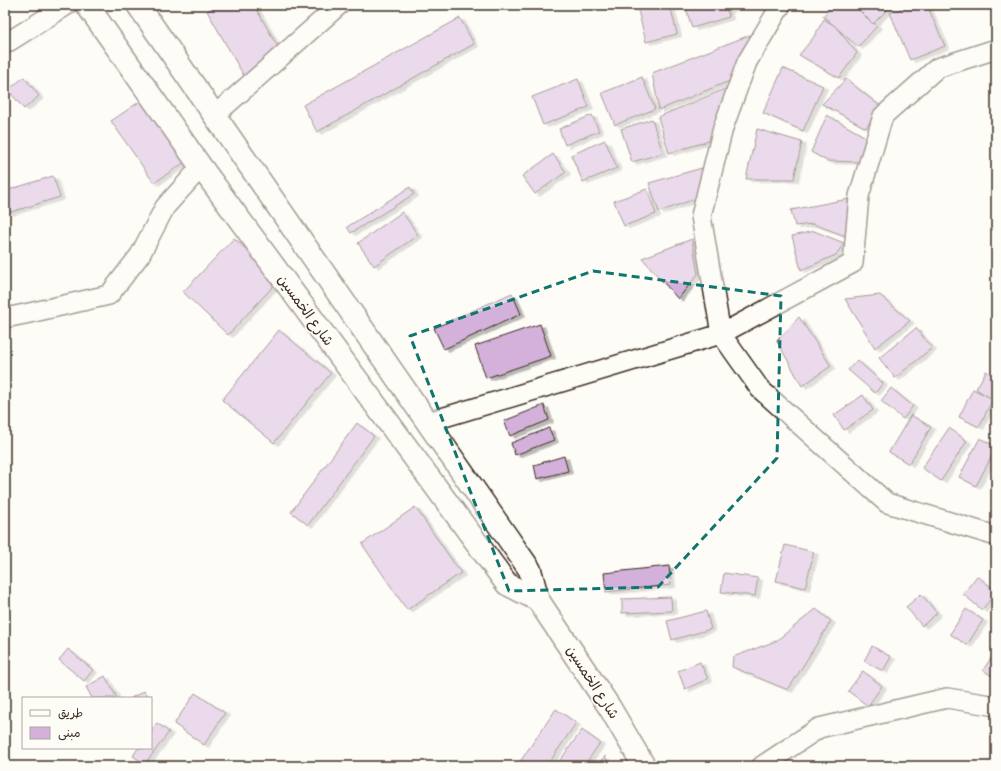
<svg xmlns="http://www.w3.org/2000/svg" width="1001" height="771" font-family="'Gochi Hand','Playpen Sans Arabic',sans-serif">
<defs>
<filter id="shadow"><feDropShadow dx="4.5" dy="2.5" stdDeviation="0" flood-color="#0004"/></filter>
</defs>
<rect width="100%" height="100%" fill="#fdfcf7"/>
<filter id="ink" filterUnits="userSpaceOnUse"><feTurbulence type="fractalNoise" baseFrequency=".025" numOctaves="2"/><feDisplacementMap in="SourceGraphic" scale="8" xChannelSelector="R" yChannelSelector="G"/><feConvolveMatrix kernelMatrix="1 2 1 2 8 2 1 2 1" color-interpolation-filters="sRGB"/></filter>
<g filter="url(#ink)">
<g fill="#d3b1db" stroke="#3b2a1e" filter="url(#shadow)">
<polygon points="218,5 254,5 282,54 244,76 207,11"/>
<polygon points="643,5 670,5 677,34 646,42 637,6"/>
<polygon points="685,5 726,5 729,17 692,28"/>
<polygon points="726,5 745,5 727,10"/>
<polygon points="833,5 855,5 877,26 858,47 823,16"/>
<polygon points="854,5 892,5 873,24"/>
<polygon points="909,5 927,5 945,46 910,60 890,13"/>
<polygon points="460,18 474,44 317,132 303,105"/>
<polygon points="824,19 835,26 857,53 839,78 799,55 813,38"/>
<polygon points="750,35 747,55 732,80 659,110 652,73"/>
<polygon points="783,68 823,86 803,131 763,113"/>
<polygon points="24,77 39,96 24,109 8,90"/>
<polygon points="642,77 655,109 615,125 602,93"/>
<polygon points="578,79 589,107 543,125 532,97"/>
<polygon points="846,79 880,106 866,128 822,104"/>
<polygon points="732,86 712,140 669,153 658,117"/>
<polygon points="142,100 185,162 154,183 111,121"/>
<polygon points="592,115 599,131 565,145 559,129"/>
<polygon points="827,115 869,139 862,162 827,161 811,152"/>
<polygon points="652,119 663,153 632,162 621,129"/>
<polygon points="757,129 802,142 794,179 746,179"/>
<polygon points="605,140 617,168 583,182 571,155"/>
<polygon points="553,154 566,172 535,194 522,176"/>
<polygon points="702,168 700,197 659,212 649,183"/>
<polygon points="53,176 60,197 8,213 5,202 5,191"/>
<polygon points="410,187 414,194 351,233 347,227"/>
<polygon points="647,189 656,214 624,226 614,201"/>
<polygon points="848,199 848,237 813,224 795,226 791,210"/>
<polygon points="402,212 418,235 374,266 358,243"/>
<polygon points="814,231 844,243 836,255 801,270 792,236"/>
<polygon points="234,238 279,280 228,335 183,292"/>
<polygon points="692,239 698,274 678,299 642,258"/>
<polygon points="512,293 521,314 444,349 434,328"/>
<polygon points="880,295 910,321 875,348 845,299"/>
<polygon points="799,317 831,366 802,386 777,341"/>
<polygon points="540,324 551,356 486,378 475,346"/>
<polygon points="916,328 932,348 895,378 879,358"/>
<polygon points="279,330 331,373 274,443 222,400"/>
<polygon points="857,360 883,383 875,393 848,370"/>
<polygon points="986,371 996,377 996,395 993,400 976,389"/>
<polygon points="891,388 913,406 903,419 881,401"/>
<polygon points="973,389 993,399 979,427 959,417"/>
<polygon points="863,395 873,410 844,430 834,415"/>
<polygon points="544,405 549,420 510,436 504,421"/>
<polygon points="911,415 931,427 909,464 889,452"/>
<polygon points="357,423 374,436 308,525 291,512"/>
<polygon points="549,428 554,440 515,455 511,443"/>
<polygon points="949,428 967,441 941,481 922,468"/>
<polygon points="980,438 996,447 996,448 976,486 959,477"/>
<polygon points="564,456 568,471 537,479 534,465"/>
<polygon points="415,507 461,573 407,610 362,544"/>
<polygon points="785,545 814,552 805,588 776,581"/>
<polygon points="669,566 671,585 606,592 604,573"/>
<polygon points="724,573 758,578 755,596 721,592"/>
<polygon points="977,576 996,591 996,592 982,610 963,594"/>
<polygon points="921,594 937,613 922,626 906,607"/>
<polygon points="671,597 672,611 622,613 622,599"/>
<polygon points="816,609 831,621 788,690 732,667 733,657 776,641"/>
<polygon points="966,609 983,620 967,645 950,634"/>
<polygon points="706,611 711,629 672,640 667,621"/>
<polygon points="872,646 891,657 883,671 864,661"/>
<polygon points="68,649 93,670 84,681 59,660"/>
<polygon points="996,651 996,679 983,670"/>
<polygon points="700,662 708,679 685,689 678,671"/>
<polygon points="863,671 882,686 868,706 848,691"/>
<polygon points="105,676 117,698 92,698 86,687"/>
<polygon points="144,691 148,698 131,698"/>
<polygon points="195,693 225,713 204,745 174,724"/>
<polygon points="556,709 576,723 547,766 517,766"/>
<polygon points="157,723 169,732 145,764 133,756 138,748 151,748 151,731"/>
<polygon points="582,730 600,743 584,766 556,766"/>
<polygon points="605,756 610,766 596,766"/>
</g>
<g fill="none" stroke-linecap="round" stroke-linejoin="round">
<g stroke="#3b2a1e" stroke-width="22">
<g id="minor">
<polyline points="781,5 747,62 723,128 701,216 721,334 760,389 887,503 996,536"/>
<polyline points="5,44 67,5"/>
<polyline points="215,115 339,5"/>
<polyline points="5,318 25,314 109,295 140,255 165,207 201,167"/>
<polyline points="428,422 721,334 853,263 859,196 883,116 937,68 996,49"/>
<polyline points="762,766 819,728 947,698 996,706"/>
</g>
</g>
<g stroke="#3b2a1e" stroke-width="25">
<g id="major">
<polyline points="87,5 201,167 507,584 538,600"/>
<polyline points="138,5 530,570 538,600 610,708 644,766"/>
</g>
</g>
<use href="#minor" stroke="#fdfcf7" stroke-width="19"/>
<use href="#major" stroke="#fdfcf7" stroke-width="22"/>
</g>
</g>
<path d="M0 0H1001V771H0ZM593,271L781,296L777,458L658,587L509,591L410,336Z" fill="#fdfcf7" fill-opacity=".55" fill-rule="evenodd"/>
<path fill="none" stroke="#0f766e" stroke-width="3" stroke-dasharray="8 5" stroke-linejoin="round" d="M593,271L781,296L777,458L658,587L509,591L410,336Z"/>
<g text-anchor="middle" stroke-width="3.5" stroke-linejoin="round" paint-order="stroke">
<g font-size="14" fill="#3b2a1e" stroke="#fdfcf7">
<text transform="translate(306 310) rotate(54)" y="5">شارع الخمسين</text>
<text transform="translate(593 682) rotate(57)" y="5">شارع الخمسين</text>
</g>
</g>
<rect width="1001" height="771" fill="none" stroke="#fdfcf7" stroke-width="20"/>
<rect x="10" y="10" width="981" height="751" fill="none" stroke="#3b2a1e" stroke-width="1.5" filter="url(#ink)"/>
<rect x="22" y="697" width="130" height="52" fill="#fdfcf7" stroke="#afa8a0"/>
<rect x="30" y="710" width="20" height="6" fill="#fdfcf7" stroke="#afa8a0"/>
<text x="58" y="717" font-size="12" fill="#3b2a1e">طريق</text>
<rect x="30" y="727" width="20" height="12" fill="#d3b1db" stroke="#afa8a0"/>
<text x="58" y="737" font-size="12" fill="#3b2a1e">مبنى</text>
</svg>
